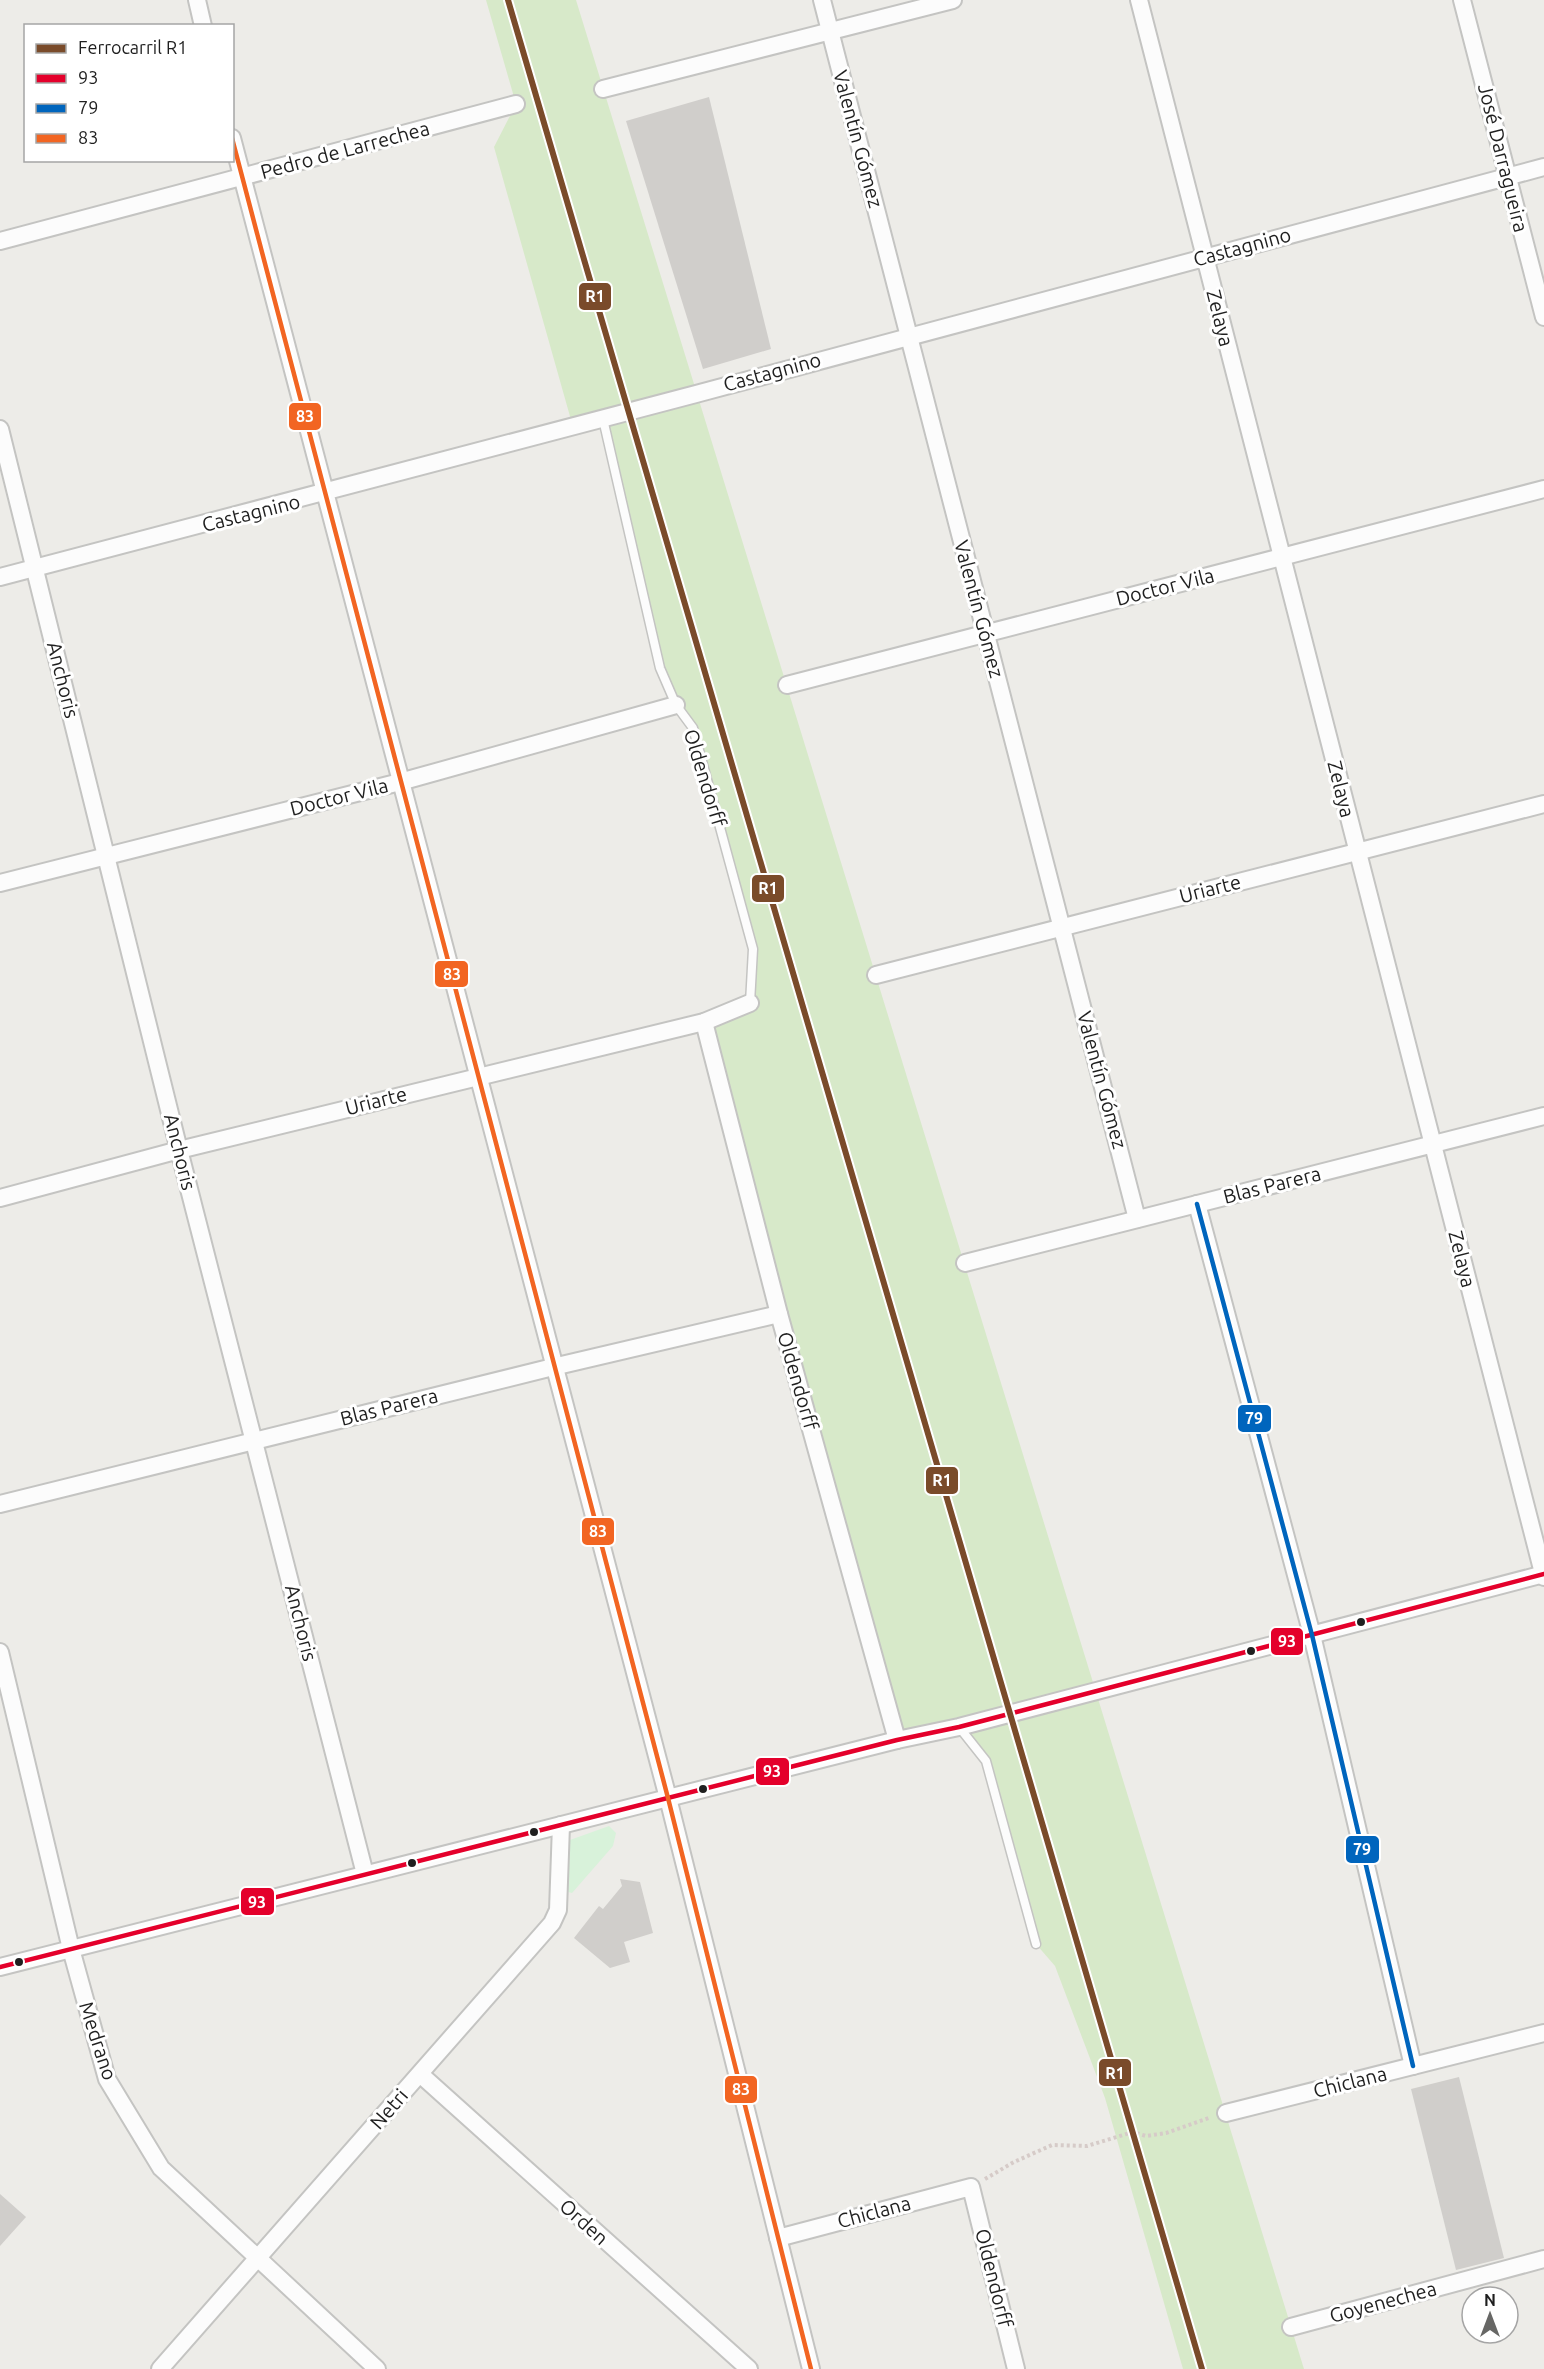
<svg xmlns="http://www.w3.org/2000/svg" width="1544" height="2369" font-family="Ubuntu,sans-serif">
<rect width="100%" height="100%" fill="#edece8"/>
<polygon fill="#d7e9c9" points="486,0 576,0 1304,2369 1183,2369 1105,2098 1055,1966 1036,1944 986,1761 959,1727 897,1740 704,1022 750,1003 753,949 693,728 660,668 603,419 573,427 494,147 516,104"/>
<polygon fill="#d8f2da" points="609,1826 616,1833 613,1846 572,1893 568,1892 570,1840"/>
<g fill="#d0cecb">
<polygon points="709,97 771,349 703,369 626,121"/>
<polygon points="620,1879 640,1882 653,1933 624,1942 630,1962 610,1968 574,1938 599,1906 603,1909 622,1886"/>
<polygon points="1459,2077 1504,2258 1456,2270 1411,2089"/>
<polygon points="0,2194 26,2217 0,2246"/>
</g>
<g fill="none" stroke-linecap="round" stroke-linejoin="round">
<g stroke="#c4c4c2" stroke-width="11">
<g id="lane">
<polyline points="603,419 660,668 676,705 693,728 753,949 750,1003"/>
<polyline points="959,1727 986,1761 1036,1944"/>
</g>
</g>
<g stroke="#c4c4c2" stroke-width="20">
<g id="street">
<polyline points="197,0 203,26"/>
<polyline points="822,0 1137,1219"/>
<polyline points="1139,0 1544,1577"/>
<polyline points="1462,0 1544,317"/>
<polyline points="603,89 953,0"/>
<polyline points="232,138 668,1798 811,2369"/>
<polyline points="0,241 516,104"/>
<polyline points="0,429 179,1150 365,1874"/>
<path d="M0,577C516,445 1029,303 1544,167"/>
<polyline points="787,685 1544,489"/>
<polyline points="0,883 400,782 676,705"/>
<polyline points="876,975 1544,804"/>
<polyline points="704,1022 779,1314 897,1740"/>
<polyline points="0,1198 179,1150 704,1022 750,1003"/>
<polyline points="1197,1204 1312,1635 1413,2066"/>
<polyline points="965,1263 1544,1116"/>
<polyline points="0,1504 553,1367 779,1314"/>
<polyline points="0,1652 71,1949 107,2079 161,2168 377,2369"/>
<polyline points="0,1967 897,1740 959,1727 1544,1574"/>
<polyline points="420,2074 749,2369"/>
<polyline points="1226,2113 1544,2033"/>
<polyline points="778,2238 971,2187 1016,2369"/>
<polyline points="1291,2327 1544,2259"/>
<polyline points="160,2369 552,1923 558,1910 561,1825"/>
</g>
</g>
<polyline stroke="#d6cbc8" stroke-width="4" stroke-dasharray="3 3" stroke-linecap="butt" points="985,2179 1014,2162 1052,2145 1087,2146 1133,2132 1146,2136 1166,2133 1209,2118"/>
<use href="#lane" stroke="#fcfcfc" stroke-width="8"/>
<use href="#street" stroke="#fcfcfc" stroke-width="16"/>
<g stroke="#fff" stroke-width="9">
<polyline id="bus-1" points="0,1967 897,1740 959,1727 1544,1574"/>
</g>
<g stroke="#fff" stroke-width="9">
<polyline id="bus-2" points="1197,1204 1312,1635 1413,2066"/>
</g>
<g stroke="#fff" stroke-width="9">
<polyline id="bus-3" points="232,138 668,1798 811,2369"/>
</g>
<use href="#bus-1" stroke="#e4002b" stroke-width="4.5"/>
<use href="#bus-2" stroke="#0065bd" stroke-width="4.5"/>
<use href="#bus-3" stroke="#f26522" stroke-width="4.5"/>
<g stroke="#fff" stroke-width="10">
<polyline id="rail-1" points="508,0 1202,2369"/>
</g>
<use href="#rail-1" stroke="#7a4b2a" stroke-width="6"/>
</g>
<g fill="#1f1f1f" stroke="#fff" stroke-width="2">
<circle cx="1361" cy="1622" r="5"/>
<circle cx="1251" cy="1651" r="5"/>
<circle cx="703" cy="1789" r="5"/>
<circle cx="534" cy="1832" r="5"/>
<circle cx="412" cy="1863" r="5"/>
<circle cx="19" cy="1962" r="5"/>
</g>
<g text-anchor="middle" stroke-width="6" stroke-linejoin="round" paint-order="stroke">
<g font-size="20" fill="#1f1f1f" stroke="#fff">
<text transform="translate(858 139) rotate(75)" y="7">Valentín Gómez</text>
<text transform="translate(345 150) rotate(-15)" y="7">Pedro de Larrechea</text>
<text transform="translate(1503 158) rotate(76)" y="7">José Darragueira</text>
<text transform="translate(1242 247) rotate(-15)" y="7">Castagnino</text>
<text transform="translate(1220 318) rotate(76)" y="7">Zelaya</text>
<text transform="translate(772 372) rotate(-15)" y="7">Castagnino</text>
<text transform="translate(251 513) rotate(-14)" y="7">Castagnino</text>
<text transform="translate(1165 587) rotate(-14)" y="7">Doctor Vila</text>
<text transform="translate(979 609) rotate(75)" y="7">Valentín Gómez</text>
<text transform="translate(63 680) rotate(76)" y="7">Anchoris</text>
<text transform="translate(705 778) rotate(73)" y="7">Oldendorff</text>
<text transform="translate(1341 789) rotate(76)" y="7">Zelaya</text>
<text transform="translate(339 797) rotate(-14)" y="7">Doctor Vila</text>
<text transform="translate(1210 889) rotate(-14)" y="7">Uriarte</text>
<text transform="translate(1102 1080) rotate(75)" y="7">Valentín Gómez</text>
<text transform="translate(376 1101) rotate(-14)" y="7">Uriarte</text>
<text transform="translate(180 1152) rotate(76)" y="7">Anchoris</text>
<text transform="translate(1272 1185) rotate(-14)" y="7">Blas Parera</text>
<text transform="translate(1462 1259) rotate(76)" y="7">Zelaya</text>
<text transform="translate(798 1381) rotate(74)" y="7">Oldendorff</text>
<text transform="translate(389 1407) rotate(-14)" y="7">Blas Parera</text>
<text transform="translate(301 1623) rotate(76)" y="7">Anchoris</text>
<text transform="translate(98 2041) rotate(72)" y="7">Medrano</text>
<text transform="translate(1350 2082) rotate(-14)" y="7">Chiclana</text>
<text transform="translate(389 2109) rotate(-49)" y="7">Netri</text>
<text transform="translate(874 2212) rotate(-15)" y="7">Chiclana</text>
<text transform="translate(584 2222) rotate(42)" y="7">Orden</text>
<text transform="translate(994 2278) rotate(76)" y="7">Oldendorff</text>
<text transform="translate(1383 2302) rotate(-15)" y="7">Goyenechea</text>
</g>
</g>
<g stroke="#fff" stroke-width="2">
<rect x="578" y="282" width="34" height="29" rx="6" fill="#7a4b2a"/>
<rect x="288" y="402" width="34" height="29" rx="6" fill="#f26522"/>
<rect x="751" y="874" width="34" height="29" rx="6" fill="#7a4b2a"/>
<rect x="434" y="960" width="35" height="28" rx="6" fill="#f26522"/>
<rect x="1237" y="1404" width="35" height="29" rx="6" fill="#0065bd"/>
<rect x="925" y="1466" width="34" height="29" rx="6" fill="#7a4b2a"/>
<rect x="581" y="1517" width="34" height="29" rx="6" fill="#f26522"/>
<rect x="1270" y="1627" width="34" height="29" rx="6" fill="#e4002b"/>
<rect x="755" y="1757" width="35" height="29" rx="6" fill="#e4002b"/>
<rect x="1345" y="1835" width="35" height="29" rx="6" fill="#0065bd"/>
<rect x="240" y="1887" width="35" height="29" rx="6" fill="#e4002b"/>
<rect x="1098" y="2058" width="34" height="29" rx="6" fill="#7a4b2a"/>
<rect x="724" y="2075" width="34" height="29" rx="6" fill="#f26522"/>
</g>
<g font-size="16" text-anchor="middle" font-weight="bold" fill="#fff">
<text x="595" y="302">R1</text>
<text x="305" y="422">83</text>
<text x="768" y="894">R1</text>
<text x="452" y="980">83</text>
<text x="1254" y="1424">79</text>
<text x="942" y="1486">R1</text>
<text x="598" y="1537">83</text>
<text x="1287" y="1647">93</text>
<text x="772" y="1777">93</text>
<text x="1362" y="1855">79</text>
<text x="257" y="1908">93</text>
<text x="1115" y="2079">R1</text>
<text x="741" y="2095">83</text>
</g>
<rect x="24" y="24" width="210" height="138" fill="#ffffff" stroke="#a5a5a5" stroke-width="1.5"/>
<rect x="36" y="44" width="30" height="9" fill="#7a4b2a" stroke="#a5a5a5" stroke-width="1.5"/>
<text x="78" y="54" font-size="18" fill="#1f1f1f">Ferrocarril R1</text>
<rect x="36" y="74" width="30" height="9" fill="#e4002b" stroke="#a5a5a5" stroke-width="1.5"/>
<text x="78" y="84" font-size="18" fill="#1f1f1f">93</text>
<rect x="36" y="104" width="30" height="9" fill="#0065bd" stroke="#a5a5a5" stroke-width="1.5"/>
<text x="78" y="114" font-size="18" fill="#1f1f1f">79</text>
<rect x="36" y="134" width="30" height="9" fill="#f26522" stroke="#a5a5a5" stroke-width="1.5"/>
<text x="78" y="144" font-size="18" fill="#1f1f1f">83</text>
<g transform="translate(1490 2315)"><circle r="28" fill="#ffffff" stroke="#a5a5a5" stroke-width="1.5"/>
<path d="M0-4.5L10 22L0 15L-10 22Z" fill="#676765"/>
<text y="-9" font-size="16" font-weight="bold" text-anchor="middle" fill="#1f1f1f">N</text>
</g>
</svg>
